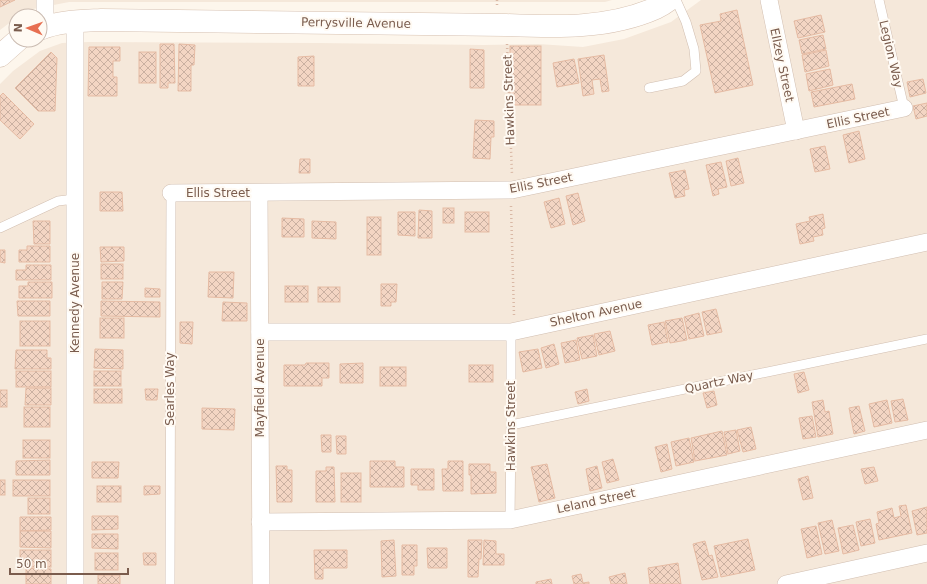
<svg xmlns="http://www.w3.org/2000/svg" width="927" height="584" font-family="'DejaVu Sans',sans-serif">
<defs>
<pattern id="building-cross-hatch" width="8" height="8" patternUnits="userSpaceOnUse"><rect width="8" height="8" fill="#f3d5c3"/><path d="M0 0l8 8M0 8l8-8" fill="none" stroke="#cab0a1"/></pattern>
</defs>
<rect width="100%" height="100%" fill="#fdf6ec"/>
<g fill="#f5e8da">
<polygon points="0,0 612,0 605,2 69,2 28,10 19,16 16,16 16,18 0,30"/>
<polygon points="701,0 927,0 927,584 0,584 0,84 13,71 40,51 62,43 89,42 318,43 484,45 538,44 583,47 624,39 671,22"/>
</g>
<g fill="url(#building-cross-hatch)" stroke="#e6bba3">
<polygon points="0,0 15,0 0,7"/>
<polygon points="737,10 753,85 715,93 700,25 721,21 720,14"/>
<polygon points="821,15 825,32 798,38 794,21"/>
<polygon points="823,35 826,49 802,54 799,40"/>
<polygon points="160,44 174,44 175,83 168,83 168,88 160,88"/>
<polygon points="179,44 195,45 194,65 191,65 191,91 178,91"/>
<rect x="510" y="46" width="31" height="59"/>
<polygon points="89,47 120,47 120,61 113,61 113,77 117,77 117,96 88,96"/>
<polygon points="470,49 484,50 484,88 470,88"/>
<polygon points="826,50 829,66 805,72 802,55"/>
<polygon points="51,52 57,58 55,111 38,111 15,88"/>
<rect x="139" y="52" width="17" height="31"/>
<polygon points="604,55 609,91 602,92 600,79 592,80 594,94 583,96 578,59"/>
<polygon points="314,56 314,86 298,86 298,57"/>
<polygon points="574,59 579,83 557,87 553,63"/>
<polygon points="830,69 833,85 809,91 806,74"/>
<polygon points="923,79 926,93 910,97 907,82"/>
<polygon points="852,84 855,99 814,107 811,92"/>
<polygon points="3,93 34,124 20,139 0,120 0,96"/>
<polygon points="927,103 927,116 916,119 913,106"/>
<polygon points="475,120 494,121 494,137 491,137 490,159 473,158"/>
<polygon points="859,131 865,159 849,163 843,135"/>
<polygon points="825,146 830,169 815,172 810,149"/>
<polygon points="738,158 744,183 731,186 726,161"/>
<polygon points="300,159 310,159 310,173 299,173"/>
<polygon points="721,162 727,187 718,189 719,194 713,196 706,165"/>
<polygon points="685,170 689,189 684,190 685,196 675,198 669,173"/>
<polygon points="100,192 122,192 123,211 100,211"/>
<polygon points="578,193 585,221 573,225 566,196"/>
<polygon points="559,198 565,224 551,228 544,202"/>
<rect x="443" y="208" width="11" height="15"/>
<polygon points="419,210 432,211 432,238 418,238"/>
<polygon points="398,212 415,212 415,236 398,235"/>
<rect x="465" y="212" width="24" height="20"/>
<polygon points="823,214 825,228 822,229 823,235 813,237 814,241 800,244 796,224 810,221 809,217"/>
<rect x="367" y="217" width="14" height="38"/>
<polygon points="282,218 304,219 304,237 282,237"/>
<polygon points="33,221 50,221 50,244 34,244"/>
<polygon points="312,221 336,222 336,239 312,238"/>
<polygon points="27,246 50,246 50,262 19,262 19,250 27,250"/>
<polygon points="100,247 124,247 124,261 101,262"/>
<polygon points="0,250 5,250 5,263 0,262"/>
<rect x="101" y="264" width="22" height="15"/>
<polygon points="26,265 51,265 51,280 16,280 16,270 26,270"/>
<polygon points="209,272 234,272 233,298 208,297"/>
<polygon points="28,282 52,282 52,298 19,298 19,286 28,286"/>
<polygon points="102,282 123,282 122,299 102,299"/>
<polygon points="381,284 397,284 396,302 391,302 391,306 381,306"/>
<rect x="285" y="286" width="23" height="16"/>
<rect x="318" y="287" width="22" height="15"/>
<polygon points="145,288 160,289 160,297 145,297"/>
<polygon points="17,301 50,301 50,316 18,316"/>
<polygon points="101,301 160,302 160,317 101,316"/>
<polygon points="223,302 247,303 247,321 222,321"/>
<polygon points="716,309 722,332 707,335 702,312"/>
<polygon points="699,313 704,336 689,339 684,317"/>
<rect x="100" y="318" width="24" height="20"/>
<polygon points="682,318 687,340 670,343 665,321"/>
<rect x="20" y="321" width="30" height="25"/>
<polygon points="180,322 193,322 192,344 180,343"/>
<polygon points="664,322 668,342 652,345 648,325"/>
<polygon points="610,331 615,351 599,355 594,334"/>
<polygon points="593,335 597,356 582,359 577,338"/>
<polygon points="576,340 580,360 565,363 561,343"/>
<polygon points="554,344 559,364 546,368 541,348"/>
<polygon points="95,349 123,350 123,369 94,368"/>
<polygon points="538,349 542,368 523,372 519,352"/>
<polygon points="16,350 47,350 47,358 51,358 51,369 15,369"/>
<polygon points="306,363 329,363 329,378 322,378 322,386 284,386 284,365 305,365"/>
<polygon points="363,363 363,383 340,383 340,364"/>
<rect x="469" y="365" width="24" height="17"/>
<rect x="380" y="367" width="26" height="19"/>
<rect x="16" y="371" width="35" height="16"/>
<rect x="94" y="371" width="27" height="15"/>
<polygon points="804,372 809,390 798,393 794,374"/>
<polygon points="26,388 51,388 51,405 25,405"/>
<rect x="94" y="389" width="28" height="14"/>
<polygon points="145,389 158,389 157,400 146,400"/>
<polygon points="587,389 589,401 578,404 575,392"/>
<rect x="0" y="390" width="7" height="17"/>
<polygon points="714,391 717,405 707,408 703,393"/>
<polygon points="903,399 908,420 895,422 891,401"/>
<polygon points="823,400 825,412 829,411 833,434 818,437 812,402"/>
<polygon points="887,400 892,423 874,427 869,404"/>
<polygon points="859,406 865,431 854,434 849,408"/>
<rect x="24" y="407" width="26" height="20"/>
<polygon points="202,408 235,409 234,430 202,429"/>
<polygon points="812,416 816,437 803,439 799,418"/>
<polygon points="751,427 756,449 743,452 737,430"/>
<polygon points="736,430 740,451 728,454 724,432"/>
<polygon points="722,431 727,455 695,461 691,438"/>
<polygon points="321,435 331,435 331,452 322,452"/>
<polygon points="336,436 346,436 346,454 337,454"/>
<polygon points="689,438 694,462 676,466 671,442"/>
<rect x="23" y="440" width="27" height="18"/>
<polygon points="667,444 672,469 661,472 655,447"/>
<polygon points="613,459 619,480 607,483 602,462"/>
<polygon points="50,460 50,475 16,475 16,461"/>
<polygon points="370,461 395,461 395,467 404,467 404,487 370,487"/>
<polygon points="448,461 463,461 463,491 443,491 442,469 448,469"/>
<polygon points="92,462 119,462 118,478 92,478"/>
<polygon points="469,464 490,464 490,472 496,472 496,493 471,494 471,475 469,475"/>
<polygon points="547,464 555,498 539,502 531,467"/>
<polygon points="276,466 287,466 287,470 292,470 292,502 277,502"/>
<polygon points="597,466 602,488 590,491 586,469"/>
<polygon points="326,467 334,467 335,502 316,502 316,471 326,471"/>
<polygon points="874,467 878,481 865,484 861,469"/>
<polygon points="411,469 434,469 434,490 418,490 418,485 411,485"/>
<rect x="341" y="473" width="20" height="29"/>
<polygon points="808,476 813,498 803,500 798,479"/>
<rect x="0" y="480" width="5" height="15"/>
<rect x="13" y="480" width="37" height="16"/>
<rect x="97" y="486" width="24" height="16"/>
<polygon points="144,486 160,486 160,494 144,495"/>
<rect x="28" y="498" width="22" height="16"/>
<polygon points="906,505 912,533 879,540 876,524 879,523 877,512 892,508 894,518 901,516 899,506"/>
<polygon points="927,507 927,533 917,535 912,511"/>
<polygon points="92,516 118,516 118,529 92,530"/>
<polygon points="20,517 51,517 51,530 20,531"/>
<polygon points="870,519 875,543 861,546 856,522"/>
<polygon points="832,520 839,551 825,554 818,523"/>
<polygon points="853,525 859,550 843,554 838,528"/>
<polygon points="816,526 822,554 807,558 801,529"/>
<polygon points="20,531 51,531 51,548 20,547"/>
<polygon points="92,534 118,534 118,549 92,548"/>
<polygon points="748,539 755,570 721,577 714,546"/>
<polygon points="394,540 396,576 382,577 381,541"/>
<polygon points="468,540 482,540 481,559 479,559 478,577 468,577"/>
<polygon points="484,540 496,541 496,554 504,554 504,565 483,565"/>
<polygon points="705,541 709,556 712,555 718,577 702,580 693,544"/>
<polygon points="402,545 417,545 417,566 414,566 414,575 402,575"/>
<polygon points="427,548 447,548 447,568 428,568"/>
<rect x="20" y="550" width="31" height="17"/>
<polygon points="314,550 347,550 347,568 323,568 323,579 315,579"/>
<rect x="95" y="553" width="23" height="17"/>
<polygon points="143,553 156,553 156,565 144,565"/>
<polygon points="678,563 681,584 650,584 648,568"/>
<polygon points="26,568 51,569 51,584 26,584"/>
<polygon points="625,573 627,584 611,584 609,577"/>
<polygon points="581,574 583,583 589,582 589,584 574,584 572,576"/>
<rect x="98" y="575" width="22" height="9"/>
<polygon points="551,579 552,584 536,584 536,582"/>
</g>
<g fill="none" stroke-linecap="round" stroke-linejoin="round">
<g stroke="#d1beb0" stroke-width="10">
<g id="lane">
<polyline points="879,0 904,108"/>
<polyline points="649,88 683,81 696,71 694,49 686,22 676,0"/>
<polyline points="0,228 58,201 75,199"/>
<polyline points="511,425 927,339"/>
<polyline points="510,520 511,425 511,332"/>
<polyline points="170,584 171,193"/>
</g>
</g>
<g stroke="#d1beb0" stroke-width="18">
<g id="street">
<polyline points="45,0 45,27"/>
<polyline points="769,0 796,131"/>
<polyline points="75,21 75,584"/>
<polyline points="171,193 512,190 904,108"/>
<polyline points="259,193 261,584"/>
<polyline points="260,332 511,332 927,242"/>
<polyline points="260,522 510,520 927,430"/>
<polyline points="786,584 927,553"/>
</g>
</g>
<g stroke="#d6c0b0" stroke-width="23">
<g id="secondary">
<path d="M40,29C59,21 81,21 101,20L506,25C556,27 609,29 656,8C660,6 665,3 669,0"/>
<polyline points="0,56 18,40"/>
</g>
</g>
<g stroke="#d9b8a5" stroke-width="2.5" stroke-dasharray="1 3" stroke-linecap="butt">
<polyline points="497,0 497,7"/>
<polyline points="507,44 512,175"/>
<polyline points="511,206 514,315"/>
</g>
<use href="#lane" stroke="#fff" stroke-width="9"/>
<use href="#street" stroke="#fff" stroke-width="17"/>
<use href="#secondary" stroke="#fff" stroke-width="22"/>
</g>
<g text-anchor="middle" stroke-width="4" stroke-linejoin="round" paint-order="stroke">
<g font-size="12" fill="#7a5c4d" stroke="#fffaf3">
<text transform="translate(356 23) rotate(1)" y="4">Perrysville Avenue</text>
<text transform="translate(891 54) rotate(77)" y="4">Legion Way</text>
<text transform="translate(782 65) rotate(78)" y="4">Ellzey Street</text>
<text transform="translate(509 100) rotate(-92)" y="4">Hawkins Street</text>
<text transform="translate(858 118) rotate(-12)" y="4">Ellis Street</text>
<text transform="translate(541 183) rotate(-11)" y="4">Ellis Street</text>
<text x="218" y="197">Ellis Street</text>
<text transform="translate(75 303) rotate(-90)" y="4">Kennedy Avenue</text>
<text transform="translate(596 313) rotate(-12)" y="4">Shelton Avenue</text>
<text transform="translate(719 382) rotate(-12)" y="4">Quartz Way</text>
<text transform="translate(260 388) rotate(-90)" y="4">Mayfield Avenue</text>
<text transform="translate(170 389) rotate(-90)" y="4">Searles Way</text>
<text transform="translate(511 426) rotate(-90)" y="4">Hawkins Street</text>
<text transform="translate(596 501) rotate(-12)" y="4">Leland Street</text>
</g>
</g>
<g transform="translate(28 28) rotate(272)"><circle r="19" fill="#fffaf3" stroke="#cabbb1"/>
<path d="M0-3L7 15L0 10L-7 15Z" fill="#e76f51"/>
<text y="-6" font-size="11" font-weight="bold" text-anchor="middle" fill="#7a5c4d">N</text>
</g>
<path d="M10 568v6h118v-6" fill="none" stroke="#7a5c4d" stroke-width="2"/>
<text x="16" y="568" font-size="12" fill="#7a5c4d" stroke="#fffaf3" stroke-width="3" paint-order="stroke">50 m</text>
</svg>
